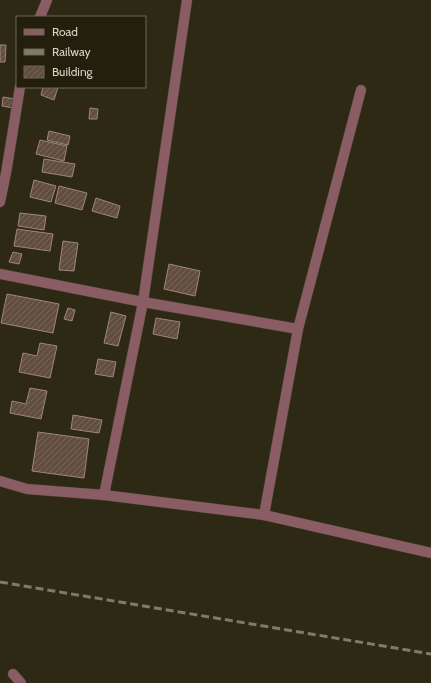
<svg xmlns="http://www.w3.org/2000/svg" width="431" height="683" font-family="Cabin,sans-serif">
<defs>
<pattern id="building-hatch" width="6" height="6" patternUnits="userSpaceOnUse"><rect width="6" height="6" fill="#624e41"/><path d="M-1 1l2-2M0 6l6-6M5 7l2-2" fill="none" stroke="#78675b"/></pattern>
</defs>
<rect width="100%" height="100%" fill="#2e2915"/>
<g fill="url(#building-hatch)" stroke="#9d8779">
<polygon points="0,45 6,45 5,62 0,62"/>
<polygon points="43,87 58,87 54,100 41,95"/>
<polygon points="3,97 15,99 13,108 2,106"/>
<polygon points="90,108 98,109 97,119 89,119"/>
<polygon points="49,131 70,136 68,145 47,140"/>
<polygon points="40,140 67,146 64,161 36,154"/>
<polygon points="44,159 75,164 72,177 42,172"/>
<polygon points="34,180 56,186 51,202 30,197"/>
<polygon points="59,186 87,193 82,210 55,203"/>
<polygon points="96,198 120,206 117,218 92,211"/>
<polygon points="20,213 46,216 44,230 18,226"/>
<polygon points="17,229 53,234 50,251 14,246"/>
<polygon points="63,241 78,243 74,271 59,270"/>
<polygon points="13,252 22,254 19,264 9,262"/>
<polygon points="169,264 200,271 195,296 164,289"/>
<polygon points="7,294 59,304 53,333 1,323"/>
<polygon points="68,308 75,310 72,321 64,319"/>
<polygon points="111,312 126,316 118,346 104,343"/>
<polygon points="156,318 180,322 177,339 153,334"/>
<polygon points="40,343 57,346 50,378 19,372 23,353 37,356"/>
<polygon points="98,359 116,362 113,377 95,374"/>
<polygon points="30,388 47,391 41,419 10,413 12,401 26,404"/>
<polygon points="73,415 102,420 99,433 71,429"/>
<polygon points="38,432 89,439 84,478 32,471"/>
</g>
<g fill="none" stroke-linecap="round" stroke-linejoin="round">
<g stroke="#494432" stroke-width="11">
<g id="minor">
<polyline points="187,0 143,302 298,329"/>
<polyline points="40,17 47,0"/>
<polyline points="0,202 6,173 20,87"/>
<polyline points="0,274 143,302 104,495 27,489 0,481"/>
<polyline points="104,495 264,515 298,329 361,90"/>
<polyline points="264,515 431,553"/>
<polyline points="13,674 21,683"/>
</g>
</g>
<use href="#minor" stroke="#8a5d65" stroke-width="10"/>
<polyline stroke="#7f7b6b" stroke-width="3" stroke-dasharray="8 4" stroke-linecap="butt" points="0,582 431,654"/>
</g>
<rect x="16" y="16" width="130" height="72" fill="#241f0c" stroke="#6c6757"/>
<rect x="24" y="29" width="20" height="6" fill="#8a5d65" stroke="#6c6757"/>
<text x="52" y="36" font-size="12" fill="#d7d4c8">Road</text>
<rect x="24" y="49" width="20" height="6" fill="#7f7b6b" stroke="#6c6757"/>
<text x="52" y="56" font-size="12" fill="#d7d4c8">Railway</text>
<rect x="24" y="66" width="20" height="12" fill="url(#building-hatch)" stroke="#6c6757"/>
<text x="52" y="76" font-size="12" fill="#d7d4c8">Building</text>
</svg>
